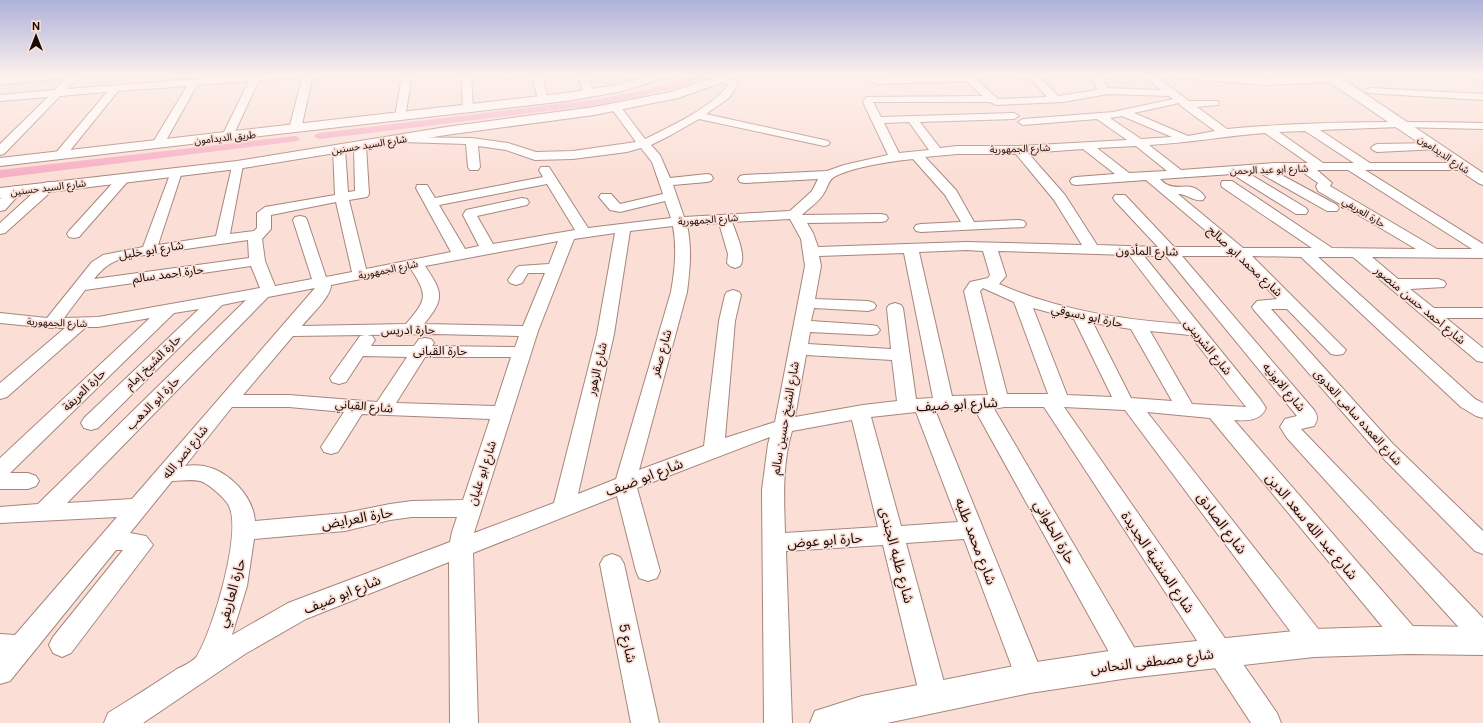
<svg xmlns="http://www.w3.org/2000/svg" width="1483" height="723" font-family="'DM Sans','Noto Sans Arabic',sans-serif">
<rect width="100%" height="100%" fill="#fbdfd6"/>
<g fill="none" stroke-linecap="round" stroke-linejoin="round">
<g fill="#f7afc4" fill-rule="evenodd">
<polygon points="693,75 708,75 706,77 673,89 605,104 320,139 316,138 314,136 316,134 320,133 605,98 666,85"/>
<polygon points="294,136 298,137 300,139 298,141 0,178 0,170"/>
</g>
<g stroke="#a6867c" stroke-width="2">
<g id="street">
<polygon points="34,75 66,75 61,78 0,85 0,79"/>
<polygon points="69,75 80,75 67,89 251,75 299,75 294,78 259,80 232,138 224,138 222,136 249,81 197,85 164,144 162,146 154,146 152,144 187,86 118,91 64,158 56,158 54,155 107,92 60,96 4,154 0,155 0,144 48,97 0,101 0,95 54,90"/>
<polygon points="303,75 313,75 301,129 295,132 289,129"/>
<polygon points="402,75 412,75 405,117 400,120 395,117"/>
<polygon points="461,75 471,75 473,109 468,112 463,109"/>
<polygon points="532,75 542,75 548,100 547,102 539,102 538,100"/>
<polygon points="578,75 588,75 594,94 593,96 585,96 584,94"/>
<path d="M971,75L998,99L1047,97L1028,75H1038L1058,96L1097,90L1092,75H1102L1107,88L1161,90L1143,75H1154L1189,101H1218L1219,103L1218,105L1197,107L1227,129C1312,121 1398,121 1483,123V129L1400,127L1320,130L1370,163H1466L1468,166L1466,169L1462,170H1365L1483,244V258L1372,257L1398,279H1438L1444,281L1446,284L1444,287L1410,289L1434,308H1483V318H1446L1483,348V362L1477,361L1353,257H1318L1475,399L1483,403V418L1476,416L1461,407L1301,257L1252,256L1346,350L1343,354L1337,355L1331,354L1287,309H1271L1393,444L1483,531V554L1475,551L1379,454L1254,310L1252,307L1257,301L1277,299L1235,256H1182L1314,410C1318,416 1318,420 1314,426L1301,429L1483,618V647L1474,644L1287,438L1280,427L1285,419L1297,416L1166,256H1144L1260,399L1266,408C1261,421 1246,421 1234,420L1418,632L1422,640L1418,648L1409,651L1400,648L1210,418L1147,412L1323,635L1327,643L1323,651L1314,655L1305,651L1125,410L1064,407L1277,713L1281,723H1251L1044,407H1004L999,408L993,407L1138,654L1142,663L1138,672L1129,675L1120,672L974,408L935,410L1044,678L1040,687L1030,690L1020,687L1016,678L964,539L906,543L948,697L944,706L934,710L924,706L920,697L883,545L786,551L792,723H764L762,490L768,444L770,437L637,488L660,571L657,578L648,581L639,578L636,571L617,496L473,553L478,723H450L449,562L306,619L245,654L143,723H104L108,713C131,699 154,684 177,669C183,666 194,661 197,656C213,630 242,533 229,506C226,499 208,483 200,481C191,479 181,481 172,481L130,533L146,536L153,545L71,653L62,657L53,653L49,645L53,637L123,550H116L10,681L0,684V634L15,635L117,517L0,523V507L38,504L246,300L222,305L98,428L91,430L84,428L81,423L84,418L199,309L174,313L10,473H28L36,476L39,481L36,486L28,489H0V458L150,318L98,327H86L7,397L0,399V383L65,328H51L0,323V313L47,318L92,262L103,255L143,247L172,169H180L182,172L158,245L216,236L233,162H241L243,165L230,234L254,231L257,228V213L265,207L335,195L333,149L335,147H343L345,149L348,192L355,191L354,146L356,144H364L366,146L369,194L367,197L349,200L366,269L451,252L416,188L417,185H427L435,198L543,177L539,170L541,167H549L588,228L671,218L665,201L620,212L610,210L599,197L601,194H611L620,204L663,194L652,162L641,148L627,152L573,159L535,160L506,150L478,146L480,167L478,170H470L468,167L466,144L402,142L398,141L396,139L398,137L472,138L508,143L536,152L573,151L636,142L611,108L612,106H620L645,139C670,127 712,107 728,85L719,82L717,80L722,77L735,80L738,85L729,98L706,114L824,140L828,141L830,143L828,145L824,146L699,119L671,135L651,145L660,155L670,178L707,174L711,175L713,178L711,181L707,182L673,185L684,217L790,211L812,191L818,179L744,183L740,182L738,179L740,176L744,175L827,171L844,165L888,155L863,102L866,97L983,96L966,81L877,84L874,83L872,81L874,79ZM1108,94L1169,96L1173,99L1113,112L1023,119L1018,122L1023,125L1097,119L1127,140L1019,146H957L940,148L920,122L1014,119L1019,116L1014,113L881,117L873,102H990L996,105L1063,102ZM1179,103L1181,106L1215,131L1188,136L1134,113ZM1122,116L1172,137L1141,139L1110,118ZM909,122L929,150L899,153L884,123ZM1305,131L1354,163H1323L1279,132ZM1265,133L1308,163H1274L1181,170L1149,145C1188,143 1226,136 1265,133ZM1136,146L1167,171L1129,173L1097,148ZM1083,149L1115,174L1076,177L1072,178L1070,181L1072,184L1076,185L1146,180L1225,247H1174L1125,195H1115L1113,198L1115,201L1158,247L1097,245L1065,195L1028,153ZM957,154H1016L1054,200L1082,245L966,242L818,247L813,233L807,223L881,222L886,221L888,218L886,215L881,214L802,215C809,208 820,201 824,193C828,187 828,181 834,177C852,167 892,161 913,159L945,195L961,222L921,224L916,225L914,228L916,231L921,232L1024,227L1026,224L1024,221L1019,220L974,222L956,190L925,157ZM1317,170H1348L1472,249H1437L1330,186L1332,183ZM1274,171H1301L1318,183L1316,186L1318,191L1416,249L1332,248L1232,181H1222L1221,184L1222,187L1312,248H1243L1178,194C1188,194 1193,202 1203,200L1205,197C1192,179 1180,191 1168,185C1165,184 1162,181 1160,179L1232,174L1296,214H1306L1308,211L1306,208L1248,173L1258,172L1327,211H1337L1339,208L1337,205ZM547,184L575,230L493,244L477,216L527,205L529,202L527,199L522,198L466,210L463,215L479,246L465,249L439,205ZM336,202L352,272L326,277L307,220L305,217L300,216L295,217L293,220L312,279L275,286L265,261L262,239L271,229V215ZM790,219L801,239L805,266L775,422L725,438L735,321L741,295L739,292L733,290L727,292L725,295L719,321L704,446L639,470L687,292C690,269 692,248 687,225L719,223L728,254L727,263L730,266L735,268L740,266C747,257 736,233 732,222ZM673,226C677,249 675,269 671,292L616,479L578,494L614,334L630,231ZM615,233L597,334L554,503L474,533L538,331L574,239ZM248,240L249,258L94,279C103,268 110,262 124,258ZM558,241L549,264L519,266L516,268L508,280L510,283L516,285L522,283L528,273H545L523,326L424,324C445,298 443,293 425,266ZM966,250L983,251L990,275L988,278L970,282L964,291L988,395L952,396L919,252ZM998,251L1129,255L1182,324C1119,319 1057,310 999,284L1006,276ZM904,253L933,398L916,399L903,308L901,305L895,303L889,305L887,308L891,349L808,344L810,332L871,335L877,334L880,330L877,326L871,325L811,321L814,308L868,311L874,309L876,306L874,303L868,301L815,299L821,266L819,256ZM251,266L260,288L98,317L64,318L85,290ZM411,269C429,297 426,300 406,324L302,326C310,316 331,297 331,285ZM315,288L132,499L67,503L268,297ZM983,288L1014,302L1048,394H1007L980,291ZM1033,308L1074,319L1112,397L1067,395ZM1093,323L1131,329L1172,401L1131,398ZM1150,331L1190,335L1246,407L1192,404ZM434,334L519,336L515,347L432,346L434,343L431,339L425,338L419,339L414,346H371L375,340L372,336L367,335ZM365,335L360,336L330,378L332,382L339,384L346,382L363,356L407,357L377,402L289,395H243L293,336ZM806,355L892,360L897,401L863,405L795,417ZM425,357H511L495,406L396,403ZM232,407H289L344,412L321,447L324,452L331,454L338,452L362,414L490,419L463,500L412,501L390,504L345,513L255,521C253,496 229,471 204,466C198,465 191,465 185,466ZM916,412L958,522L901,526L871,417ZM852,420L878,527L785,533C784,499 782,464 792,431ZM412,517H457L452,532L450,542L288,603L232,635L247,586L254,539L345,531L390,520Z"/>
<polygon points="1178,75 1219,75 1265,79 1332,76 1337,79 1332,82 1265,85 1183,78"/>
<polygon points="1473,75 1483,75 1483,82 1480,81"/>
<polygon points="1371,88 1483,94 1483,100 1367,93 1366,91 1367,89"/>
<polygon points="1435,143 1439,145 1441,147 1439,149 1377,152 1373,150 1371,148 1373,146 1377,144"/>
<polygon points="124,174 128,175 130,178 128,181 79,237 74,238 69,237 67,234 69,231 120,175"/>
<polygon points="49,182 54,183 55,186 54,189 5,233 0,234 0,223 44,183"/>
<polygon points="17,186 22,187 23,190 5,210 0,211 0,199 12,187"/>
<polygon points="612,554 620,557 624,564 659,723 631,723 600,564 604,557"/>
</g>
</g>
<g stroke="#a6867c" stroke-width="2">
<g id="secondary">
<polygon points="650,75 669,75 667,77 619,92 566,101 0,166 0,158 566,93 617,85"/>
<polygon points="722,75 740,75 738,77 678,98 594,115 446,135 237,169 0,198 0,188 237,161 446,127 594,107 671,92"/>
<polygon points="1319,75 1334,75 1355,87 1483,173 1483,185 1478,183"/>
<polygon points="1409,626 1483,627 1483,655 1409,654 1314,657 1129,678 1030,693 887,723 810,723 815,711 862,696 1030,663 1129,648 1314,629"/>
</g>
</g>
<use href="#street" fill="#fff" fill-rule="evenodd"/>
<use href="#secondary" fill="#fff" fill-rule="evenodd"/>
</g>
<linearGradient id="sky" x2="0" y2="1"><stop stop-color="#aeb2da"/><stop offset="0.43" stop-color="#fdf1ed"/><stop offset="1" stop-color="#fdf1ed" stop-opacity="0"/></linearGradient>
<rect width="1483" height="176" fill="url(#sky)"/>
<g text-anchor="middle" stroke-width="3.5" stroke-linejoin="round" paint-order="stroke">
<g font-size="10" fill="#160a07" stroke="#fbdfd6">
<text transform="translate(225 137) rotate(-6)" y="4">طريق الديدامون</text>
<text transform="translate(369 144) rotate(-9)" y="4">شارع السيد حسنين</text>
<text transform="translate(1020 148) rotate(-2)" y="4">شارع الجمهورية</text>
<text transform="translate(1444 154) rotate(34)" y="4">شارع الديدامون</text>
<text transform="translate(1269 169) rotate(-2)" y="4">شارع ابو عبد الرحمن</text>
<text transform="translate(48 187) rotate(-7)" y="4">شارع السيد حسنين</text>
<text transform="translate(1364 212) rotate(31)" y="4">حارة العريفي</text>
<text transform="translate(708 219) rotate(-4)" y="4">شارع الجمهورية</text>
<text transform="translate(388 269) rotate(-12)" y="4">شارع الجمهورية</text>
<text transform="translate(57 322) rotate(2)" y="4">شارع الجمهورية</text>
</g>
<g font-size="12" fill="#160a07" stroke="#fbdfd6">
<text transform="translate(151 250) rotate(-9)" y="4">شارع ابو خليل</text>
<text transform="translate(1147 251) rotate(1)" y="4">شارع المأذون</text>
<text transform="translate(1245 261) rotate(43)" y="4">شارع محمد ابو صالح</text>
<text transform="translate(168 274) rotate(-8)" y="4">حارة احمد سالم</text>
<text transform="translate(1420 305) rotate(40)" y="4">شارع احمد حسن منصور</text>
<text transform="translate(1087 316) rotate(12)" y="4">حارة ابو دسوقي</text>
<text transform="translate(408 330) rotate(-1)" y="4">حارة ادريس</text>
<text transform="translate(1208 347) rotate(51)" y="4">شارع الشربينى</text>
<text x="440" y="355">حارة القبانى</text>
<text transform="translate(661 353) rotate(-74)" y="4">شارع صقر</text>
<text transform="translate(153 362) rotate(-44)" y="4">حارة الشيخ إمام</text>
<text transform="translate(597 369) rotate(-77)" y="4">شارع الزهور</text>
<text transform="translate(1284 387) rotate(50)" y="4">شارع الابونيه</text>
<text transform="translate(84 390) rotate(-44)" y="4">حارة العريفة</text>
<text transform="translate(153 403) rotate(-45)" y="4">حارة ابو الدهب</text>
<text transform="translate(364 406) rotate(5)" y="4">شارع القباني</text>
<text transform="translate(1358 417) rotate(48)" y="4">شارع العمده سامى العدوى</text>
<text transform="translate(785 418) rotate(-80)" y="4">شارع الشيخ حسين سالم</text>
<text transform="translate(185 452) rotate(-51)" y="4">شارع نصر الله</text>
<text transform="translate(482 473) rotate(-72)" y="4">شارع ابو عليان</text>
</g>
<g font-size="14" fill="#160a07" stroke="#fbdfd6">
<text transform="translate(957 404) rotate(-3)" y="5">شارع ابو ضيف</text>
<text transform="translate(644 477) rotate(-21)" y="5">شارع ابو ضيف</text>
<text transform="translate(357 518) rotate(-10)" y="5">حارة العرايض</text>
<text transform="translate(1222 523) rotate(53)" y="5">شارع الصادق</text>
<text transform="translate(1312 526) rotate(50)" y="5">شارع عبد الله سعد الدين</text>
<text transform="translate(1055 532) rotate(61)" y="5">حارة الحلواني</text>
<text transform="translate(825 540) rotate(-4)" y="5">حارة ابو عوض</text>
<text transform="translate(976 541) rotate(69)" y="5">شارع محمد طلبه</text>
<text transform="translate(897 555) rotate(75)" y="5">شارع طلبه الجندى</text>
<text transform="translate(1158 562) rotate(56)" y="5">شارع المنشية الجديدة</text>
<text transform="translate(231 593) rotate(-74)" y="5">حارة العاريفي</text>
<text transform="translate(342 594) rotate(-22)" y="5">شارع ابو ضيف</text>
<text transform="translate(628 643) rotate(78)" y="5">شارع 5</text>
<text transform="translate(1152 661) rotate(-7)" y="5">شارع مصطفى النحاس</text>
</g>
</g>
<g transform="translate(36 36)" stroke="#fbdfd6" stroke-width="3" paint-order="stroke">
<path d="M0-3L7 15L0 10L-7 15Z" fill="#160a07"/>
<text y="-6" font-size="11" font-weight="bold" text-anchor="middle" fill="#160a07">N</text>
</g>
</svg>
